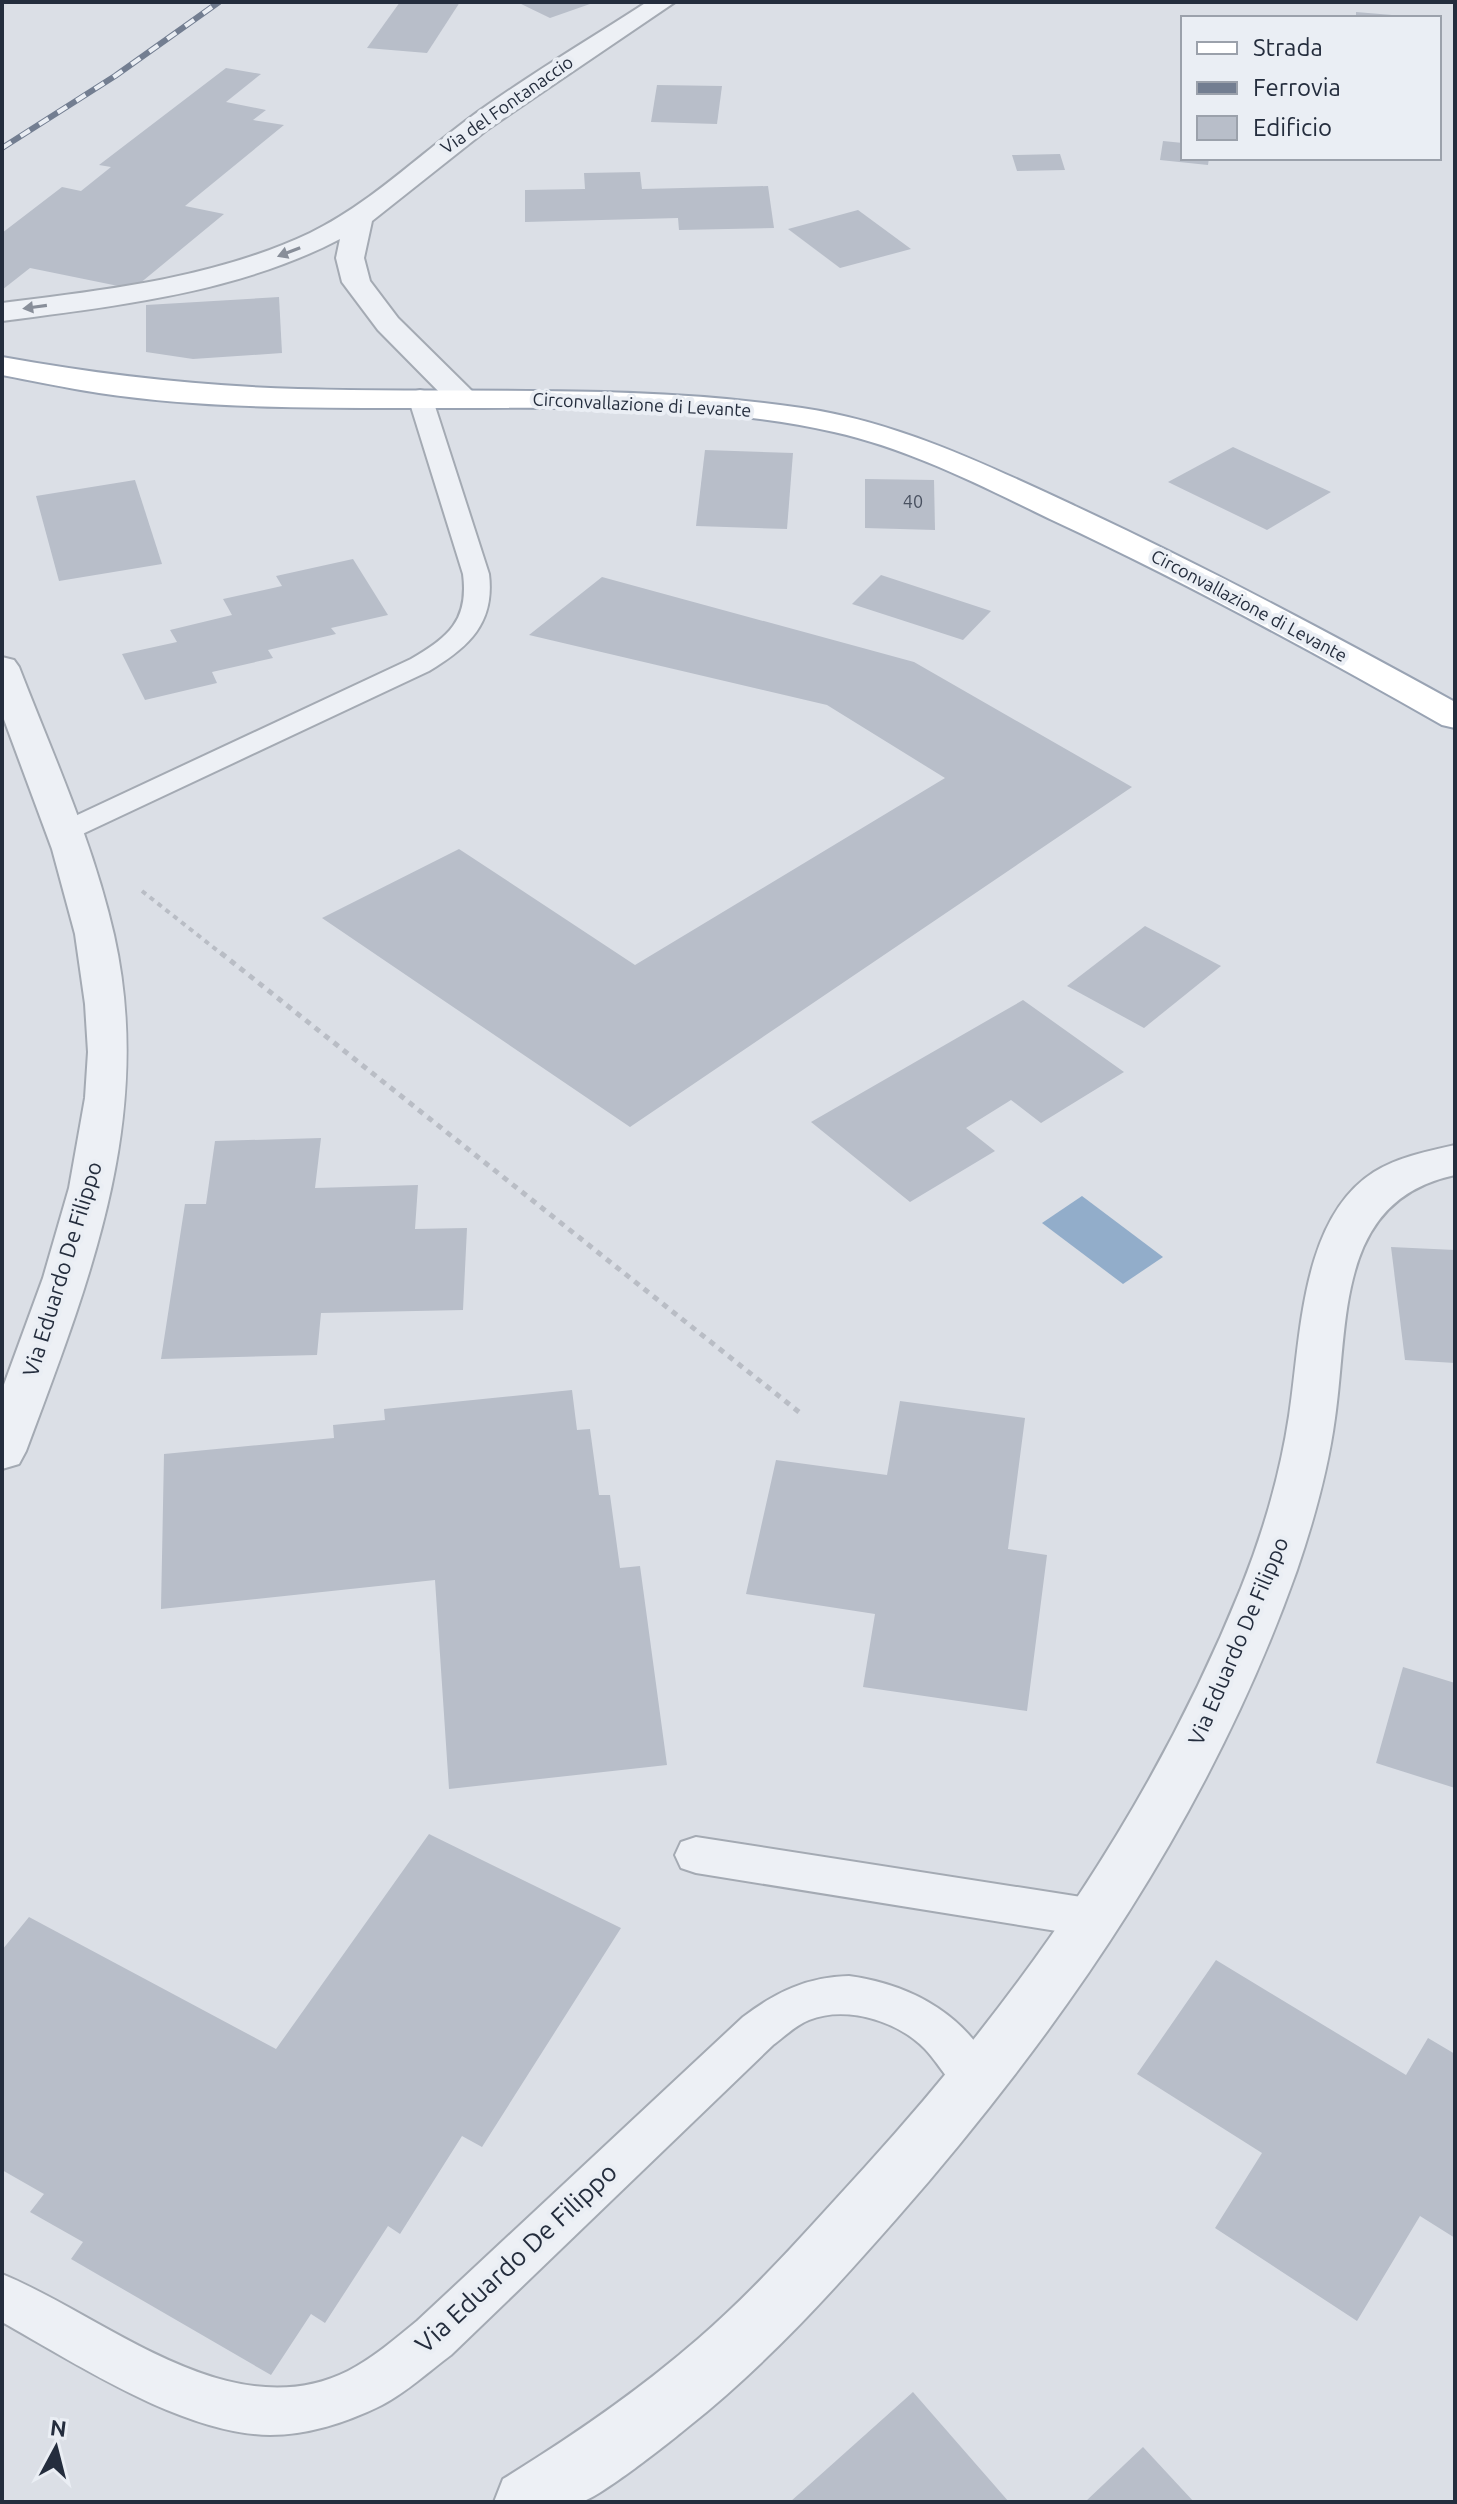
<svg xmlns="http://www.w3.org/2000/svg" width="1457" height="2504" font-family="Ubuntu,sans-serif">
<rect width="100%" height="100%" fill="#dbdfe6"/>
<polygon fill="#92adca" points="1082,1196 1163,1257 1123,1284 1042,1223"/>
<g fill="#b8bec9">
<polygon points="400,2 460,2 427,53 367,48"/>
<polygon points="517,2 586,2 590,4 550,18"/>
<polygon points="1356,12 1404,16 1404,18 1356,18"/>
<polygon points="226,68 261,74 226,102 266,110 253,120 284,125 185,206 224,214 133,289 30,268 2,290 2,233 62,187 81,191 111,167 99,165"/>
<polygon points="657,85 722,86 717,124 651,122"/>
<polygon points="1163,141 1183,143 1183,158 1209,158 1208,165 1160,160"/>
<polygon points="1060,154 1065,170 1017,171 1012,155"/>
<polygon points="640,172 642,189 768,186 774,228 679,230 678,218 525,222 525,190 585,189 584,173"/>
<polygon points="858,210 911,249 840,268 788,229"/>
<polygon points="279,297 282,353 193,359 146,352 146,305"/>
<polygon points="1233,447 1331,492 1267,530 1168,482"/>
<polygon points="705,450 793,453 787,529 696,526"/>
<polygon points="865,479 934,480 935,530 865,528"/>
<polygon points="135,480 162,564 59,581 36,496"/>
<polygon points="353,559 388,615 331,628 336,634 268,650 273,658 212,672 217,683 145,700 122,654 177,642 170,630 232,615 223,599 282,586 276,576"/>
<polygon points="881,575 991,611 963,640 852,604"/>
<polygon points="602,577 914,662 1132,787 630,1127 322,918 459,849 635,965 945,778 827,705 529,635"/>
<polygon points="1145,926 1221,966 1144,1028 1067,986"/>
<polygon points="1023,1000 1124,1072 1041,1123 1011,1100 966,1128 995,1151 910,1202 811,1122"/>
<polygon points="321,1138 315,1188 418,1185 415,1229 467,1228 463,1310 321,1313 317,1355 161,1359 185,1204 206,1204 215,1141"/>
<polygon points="1391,1247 1455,1250 1455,1363 1405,1360"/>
<polygon points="572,1390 577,1430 590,1429 599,1495 610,1495 620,1568 640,1566 667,1765 449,1789 435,1580 161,1609 164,1454 334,1438 333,1425 385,1420 384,1409"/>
<polygon points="900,1401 1025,1418 1008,1549 1047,1555 1027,1711 863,1687 875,1614 746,1594 776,1460 887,1475"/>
<polygon points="1403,1667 1455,1683 1455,1788 1376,1763"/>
<polygon points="429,1834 621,1928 482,2147 462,2136 400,2234 388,2226 325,2323 311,2314 271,2375 71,2259 83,2242 30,2212 44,2194 2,2170 2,1950 29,1917 276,2049"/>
<polygon points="1216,1960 1406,2075 1428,2038 1455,2054 1455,2238 1420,2216 1357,2321 1215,2228 1262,2153 1137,2074"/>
<polygon points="913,2392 1009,2502 790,2502"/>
<polygon points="1143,2447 1194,2502 1085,2502"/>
</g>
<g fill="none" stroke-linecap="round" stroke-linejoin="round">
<g stroke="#a4aab3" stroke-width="4">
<g id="lane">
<path d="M420,390L428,392L432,397L489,574C495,623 469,647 429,671L76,837L66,840L56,837L52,831L56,825L411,659C448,637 469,621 463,574L408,397L412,392Z"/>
<polygon points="696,1837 1094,1899 1109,1905 1115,1918 1109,1931 1094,1937 696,1873 681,1868 675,1855 681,1842"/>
<path d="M849,1976C915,1985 971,2018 998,2080L992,2095L976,2101C952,2091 942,2067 925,2049C898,2021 846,2005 809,2020C796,2025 784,2037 773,2045L451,2355C428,2372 407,2392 382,2405C348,2422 308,2435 270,2435C183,2434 77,2364 2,2322V2274C105,2316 230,2430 348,2371C373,2358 395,2339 417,2321L743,2017C776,1992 807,1977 849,1976Z"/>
</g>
</g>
<g stroke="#a4aab3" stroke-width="4">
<g id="street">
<path d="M647,2H675L488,129L372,221L364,258L370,281L398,318L473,392L477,398L473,404L462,407L451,404L378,330L342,282L336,258L340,239C237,293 115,306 2,321V303C106,290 215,278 310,233C369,204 416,158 468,119C525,77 587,41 647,2Z"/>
<path d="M2,657L14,660L19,667C53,755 93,842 114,935C155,1118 89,1282 26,1451L19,1464L2,1469V1390L43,1278L69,1188L85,1098L88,1052L85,1004L75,934L52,849L2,714Z"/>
<path d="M1455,1145V1175C1335,1200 1349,1322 1335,1418C1328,1470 1314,1520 1297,1570C1211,1813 1066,2025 897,2218C831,2293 766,2365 688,2427C670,2442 599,2498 581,2502C557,2504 520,2502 494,2502L503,2479C571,2437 637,2392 698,2339C758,2287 811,2226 865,2167C1023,1993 1152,1808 1241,1588C1263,1533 1280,1475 1289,1416C1301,1339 1300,1219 1374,1172C1398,1157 1428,1151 1455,1145Z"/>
</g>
</g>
<g stroke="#99a3b3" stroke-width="4">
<path id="primary" d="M2,357C101,375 198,386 298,389C466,394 635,383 802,408C898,422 987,465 1075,506C1204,566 1330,633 1455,702V728L1442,725C1314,652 1185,582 1052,520C982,486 910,449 834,432C696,401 543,409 402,408C302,408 199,408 99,393C67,388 34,381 2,375Z"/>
</g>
<polyline stroke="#b9bdc5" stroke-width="4" stroke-dasharray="5 5" stroke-linecap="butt" points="142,891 223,955"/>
<polyline stroke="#b9bdc5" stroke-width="5" stroke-dasharray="6 6" stroke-linecap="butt" points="221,953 799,1412"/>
<use href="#lane" fill="#edf0f5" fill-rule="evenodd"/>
<use href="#street" fill="#edf0f5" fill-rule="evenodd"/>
<use href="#primary" fill="#fff" fill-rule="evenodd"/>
<g stroke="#737e91" stroke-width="6">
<polyline id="rail" points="2,148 115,76 219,2"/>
</g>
<use href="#rail" stroke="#eaeef4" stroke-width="4" stroke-dasharray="11" stroke-linecap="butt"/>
</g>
<defs><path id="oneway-solid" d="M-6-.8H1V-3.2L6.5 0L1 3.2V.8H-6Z" transform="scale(2)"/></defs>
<g fill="#888e99">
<use href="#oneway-solid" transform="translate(289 252) rotate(159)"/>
<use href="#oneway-solid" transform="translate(35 307) rotate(172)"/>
</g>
<g text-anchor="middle" stroke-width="8" stroke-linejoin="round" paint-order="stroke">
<g font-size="18" fill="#242d3d" stroke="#eaeef4">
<text transform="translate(507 105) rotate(-35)" y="6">Via del Fontanaccio</text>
<text transform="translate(642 405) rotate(3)" y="6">Circonvallazione di Levante</text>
<text transform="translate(1249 606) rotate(28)" y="6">Circonvallazione di Levante</text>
</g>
<g font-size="18" fill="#495160">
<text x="913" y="508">40</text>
</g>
<g font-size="22" fill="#242d3d" stroke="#eaeef4">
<text transform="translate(62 1269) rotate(-73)" y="8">Via Eduardo De Filippo</text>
<text transform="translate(1238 1641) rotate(-67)" y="8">Via Eduardo De Filippo</text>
</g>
<g font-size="26" fill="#242d3d" stroke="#eaeef4">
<text transform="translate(516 2258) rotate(-43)" y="9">Via Eduardo De Filippo</text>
</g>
</g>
<rect width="1457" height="2504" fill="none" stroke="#242d3d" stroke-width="8"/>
<rect x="1181" y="16" width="260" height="144" fill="#eaeef4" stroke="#9ba1ab" stroke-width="2"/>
<rect x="1197" y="42" width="40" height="12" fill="#ffffff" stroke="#9ba1ab" stroke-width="2"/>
<text x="1253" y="56" font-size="24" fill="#242d3d">Strada</text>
<rect x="1197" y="82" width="40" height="12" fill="#737e91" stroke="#9ba1ab" stroke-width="2"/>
<text x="1253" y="96" font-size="24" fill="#242d3d">Ferrovia</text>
<rect x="1197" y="116" width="40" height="24" fill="#b8bec9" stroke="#9ba1ab" stroke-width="2"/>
<text x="1253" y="136" font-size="24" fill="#242d3d">Edificio</text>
<g transform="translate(56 2448) rotate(7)" stroke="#eaeef4" stroke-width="6" paint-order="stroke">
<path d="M0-6L14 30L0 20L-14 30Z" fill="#242d3d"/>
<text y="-12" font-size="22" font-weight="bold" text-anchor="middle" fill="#242d3d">N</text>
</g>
</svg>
